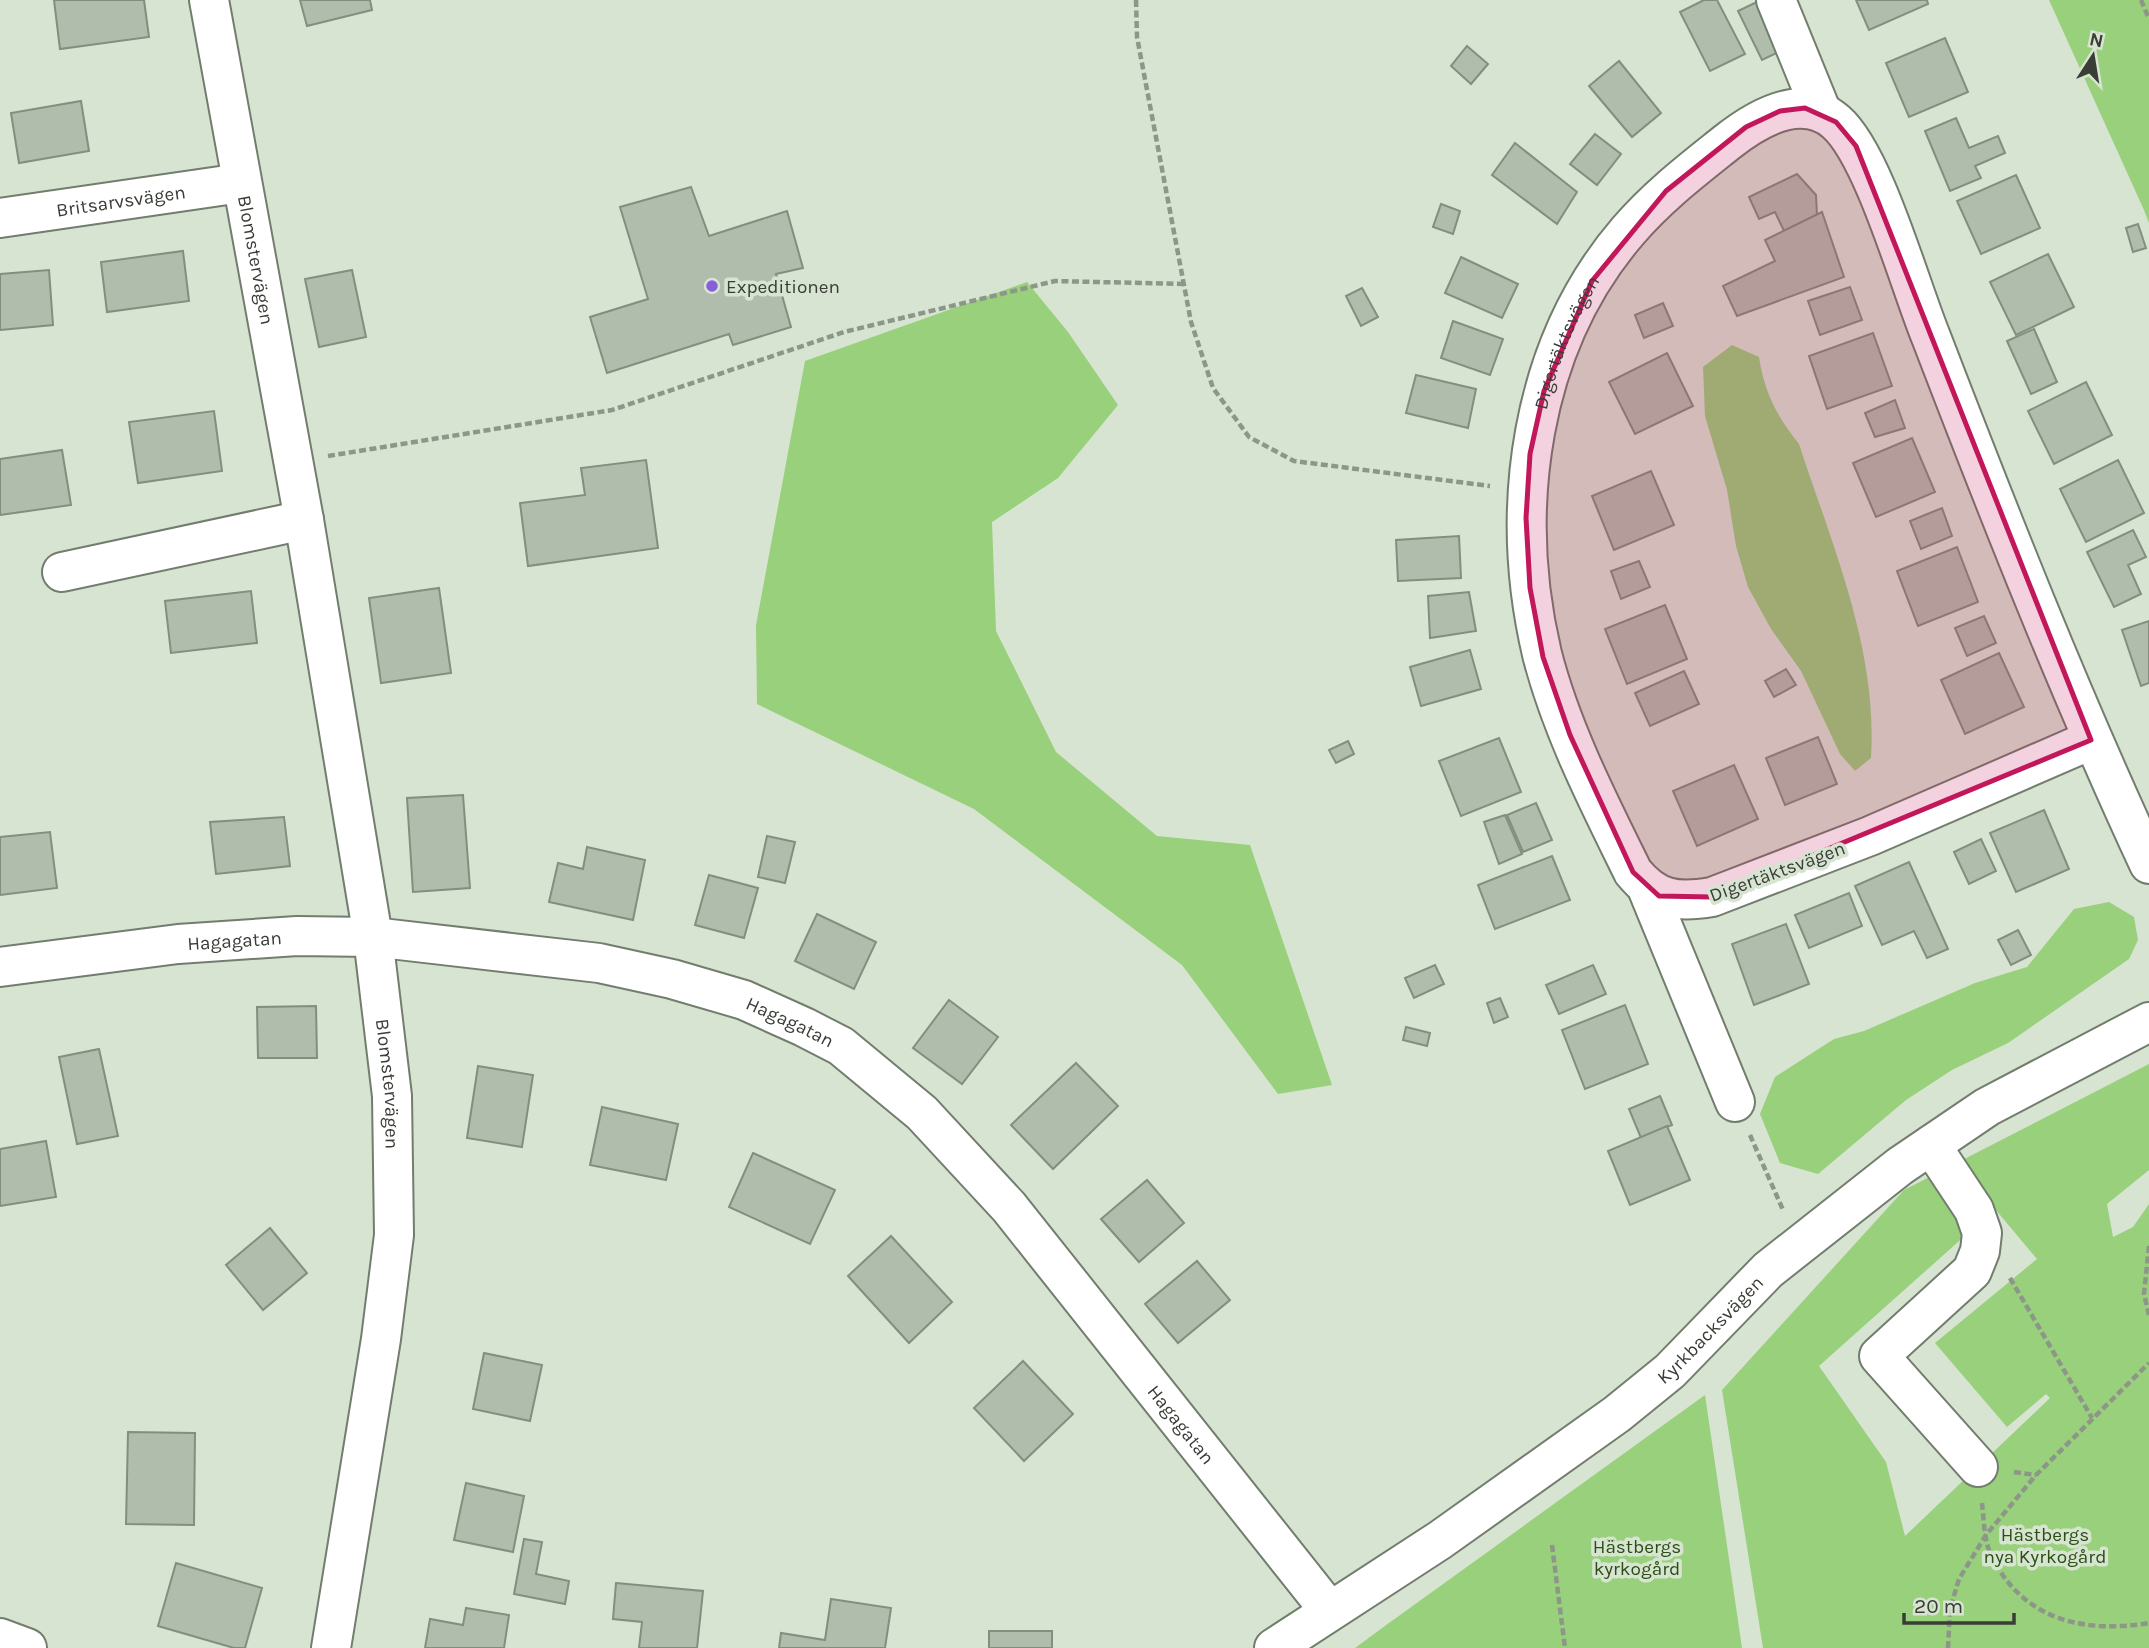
<svg xmlns="http://www.w3.org/2000/svg" width="2149" height="1648" font-family="Karla,sans-serif">
<rect width="100%" height="100%" fill="#d7e4d2"/>
<g fill="#98d07b" fill-rule="evenodd">
<polygon points="2049,0 2149,0 2149,223 2144,210"/>
<polygon points="1027,282 1068,332 1118,405 1058,478 992,522 996,631 1056,752 1157,836 1250,845 1332,1085 1278,1094 1182,965 974,809 757,704 756,625 805,361"/>
<path d="M1732,345L1759,357C1764,391 1777,417 1799,444C1832,545 1878,649 1871,758L1855,771L1840,754L1801,671L1771,629L1748,587L1736,546L1727,490L1705,416L1703,367Z"/>
<polygon points="2109,902 2134,917 2138,940 2129,959 2008,1043 1952,1070 1906,1100 1818,1174 1780,1163 1760,1114 1775,1077 1834,1039 1864,1031 1975,983 2027,967 2074,909"/>
<path d="M2149,1064V1170L2107,1204L2113,1237L2133,1227L2149,1204V1648H1763L1722,1390L1904,1190ZM1995,1209L2037,1259L1935,1343L2007,1427L2046,1394L2050,1398L1905,1536L1886,1462L1819,1366Z"/>
<polygon points="1705,1395 1742,1648 1355,1648 1389,1623"/>
</g>
<g fill="#b1bdac" stroke="#838e7e" stroke-width="2">
<polygon points="54,0 144,0 149,37 60,49"/>
<polygon points="300,0 370,0 372,10 307,26"/>
<polygon points="1704,0 1717,0 1745,54 1710,71 1680,12"/>
<polygon points="1761,0 1787,48 1762,60 1738,11"/>
<polygon points="1856,0 1927,0 1928,4 1869,30"/>
<polygon points="1945,38 1968,92 1909,117 1886,63"/>
<polygon points="1467,46 1488,64 1471,84 1451,66"/>
<polygon points="1619,61 1661,113 1632,137 1589,86"/>
<polygon points="81,101 89,151 19,163 11,113"/>
<polygon points="1956,118 1969,148 1998,136 2005,153 1975,166 1981,178 1950,191 1925,131"/>
<polygon points="1595,134 1621,154 1597,185 1570,164"/>
<polygon points="1515,143 1577,192 1557,224 1492,175"/>
<polygon points="1797,174 1816,195 1817,215 1784,231 1775,212 1759,219 1749,197"/>
<polygon points="2016,175 2040,228 1981,254 1957,201"/>
<polygon points="691,187 709,236 787,211 803,268 776,274 791,327 733,345 729,334 607,373 590,317 648,299 620,207"/>
<polygon points="1441,204 1460,211 1453,234 1433,227"/>
<polygon points="1822,212 1844,277 1737,316 1723,286 1775,261 1765,240"/>
<polygon points="2138,224 2146,248 2133,252 2126,228"/>
<polygon points="183,251 189,301 107,312 101,262"/>
<polygon points="2048,254 2074,307 2016,335 1990,282"/>
<polygon points="1461,257 1518,284 1502,318 1445,293"/>
<polygon points="49,270 53,325 0,330 0,274"/>
<polygon points="352,270 366,337 319,347 305,279"/>
<polygon points="1850,287 1862,320 1820,335 1808,301"/>
<polygon points="1362,288 1378,317 1361,326 1346,296"/>
<polygon points="1663,303 1673,326 1644,338 1635,315"/>
<polygon points="1453,321 1503,339 1490,375 1441,358"/>
<polygon points="2034,329 2057,382 2031,394 2007,341"/>
<polygon points="1873,333 1892,386 1827,409 1809,356"/>
<polygon points="1667,353 1693,406 1635,434 1609,382"/>
<polygon points="1416,375 1476,389 1468,428 1406,413"/>
<polygon points="2086,382 2112,435 2054,464 2028,411"/>
<polygon points="1895,400 1905,428 1875,437 1865,413"/>
<polygon points="214,411 222,471 138,483 129,422"/>
<polygon points="1912,438 1935,492 1876,517 1853,463"/>
<polygon points="62,450 71,505 0,515 0,459"/>
<polygon points="646,460 658,548 528,566 520,503 585,495 581,468"/>
<polygon points="2118,460 2144,513 2086,542 2060,489"/>
<polygon points="1651,471 1674,525 1614,550 1592,496"/>
<polygon points="1942,508 1952,536 1921,549 1910,521"/>
<polygon points="2133,530 2146,557 2128,565 2141,594 2114,607 2087,552"/>
<polygon points="1459,536 1461,578 1398,581 1396,540"/>
<polygon points="1957,547 1978,602 1918,626 1897,571"/>
<polygon points="1639,561 1650,587 1621,599 1611,571"/>
<polygon points="439,588 451,673 381,683 369,598"/>
<polygon points="251,591 257,643 171,653 165,601"/>
<polygon points="1469,592 1476,631 1430,638 1428,596"/>
<polygon points="1665,605 1687,659 1627,684 1605,629"/>
<polygon points="1984,616 1996,643 1967,656 1955,628"/>
<polygon points="2149,621 2149,683 2141,686 2122,630"/>
<polygon points="1470,650 1481,689 1421,706 1410,667"/>
<polygon points="1999,653 2024,707 1965,734 1941,680"/>
<polygon points="1786,669 1796,685 1774,697 1765,681"/>
<polygon points="1684,671 1699,704 1650,726 1635,693"/>
<polygon points="1818,737 1837,784 1785,805 1766,758"/>
<polygon points="1499,738 1521,792 1461,816 1439,761"/>
<polygon points="1348,741 1354,754 1336,763 1329,750"/>
<polygon points="1734,765 1758,819 1697,846 1673,791"/>
<polygon points="463,795 470,888 413,892 407,798"/>
<polygon points="1536,803 1552,840 1523,852 1507,815"/>
<polygon points="2044,810 2069,869 2016,892 1990,833"/>
<polygon points="1505,815 1522,854 1499,864 1484,822"/>
<polygon points="284,817 290,866 216,874 210,822"/>
<polygon points="50,832 57,888 0,895 0,837"/>
<polygon points="767,836 795,842 785,883 758,877"/>
<polygon points="1981,839 1996,871 1969,884 1954,852"/>
<polygon points="587,847 645,860 633,920 549,902 558,863 583,869"/>
<polygon points="1552,856 1570,900 1495,929 1478,885"/>
<polygon points="1909,862 1948,949 1927,958 1914,931 1882,945 1855,886"/>
<polygon points="709,875 758,888 744,938 695,925"/>
<polygon points="1849,893 1862,926 1809,948 1795,915"/>
<polygon points="817,914 876,942 854,989 795,961"/>
<polygon points="1786,924 1809,984 1754,1005 1732,944"/>
<polygon points="2018,930 2031,955 2011,965 1998,940"/>
<polygon points="1435,965 1444,984 1414,998 1405,978"/>
<polygon points="1593,965 1606,994 1559,1014 1546,985"/>
<polygon points="1500,998 1508,1017 1494,1023 1487,1003"/>
<polygon points="949,1000 998,1037 962,1084 913,1048"/>
<polygon points="1625,1005 1648,1064 1585,1089 1562,1030"/>
<polygon points="316,1006 317,1058 258,1058 257,1007"/>
<polygon points="1406,1027 1430,1033 1427,1046 1403,1040"/>
<polygon points="99,1049 118,1136 77,1144 59,1057"/>
<polygon points="1076,1063 1118,1106 1053,1169 1011,1125"/>
<polygon points="478,1066 533,1075 522,1147 467,1138"/>
<polygon points="1660,1096 1672,1125 1641,1138 1629,1109"/>
<polygon points="602,1107 678,1124 666,1180 590,1165"/>
<polygon points="1667,1126 1690,1180 1630,1205 1608,1151"/>
<polygon points="46,1141 56,1197 0,1206 0,1149"/>
<polygon points="753,1153 835,1190 810,1244 729,1207"/>
<polygon points="1147,1180 1184,1223 1139,1262 1101,1219"/>
<polygon points="270,1228 307,1273 263,1310 226,1265"/>
<polygon points="891,1236 952,1302 909,1343 848,1276"/>
<polygon points="1197,1261 1230,1300 1178,1343 1145,1304"/>
<polygon points="484,1353 542,1365 530,1421 473,1409"/>
<polygon points="1023,1361 1073,1414 1024,1461 974,1408"/>
<polygon points="128,1432 195,1433 194,1525 126,1524"/>
<polygon points="466,1483 524,1496 513,1552 454,1540"/>
<polygon points="524,1539 542,1542 536,1574 569,1581 565,1604 514,1594"/>
<polygon points="176,1563 262,1588 245,1648 234,1648 158,1626"/>
<polygon points="616,1583 703,1591 697,1648 639,1648 642,1622 613,1619"/>
<polygon points="831,1599 891,1608 885,1648 779,1648 781,1633 825,1640"/>
<polygon points="466,1608 509,1615 504,1648 425,1648 430,1619 463,1625"/>
<rect x="989" y="1631" width="63" height="17"/>
</g>
<g fill="none" stroke-linecap="round" stroke-linejoin="round">
<g stroke="#727d6d" stroke-width="42">
<g id="minor">
<path id="s1" d="M209,0L304,520L373,937L392,1096L394,1235L381,1339L331,1648"/>
<polyline points="1776,0 1822,113"/>
<path id="s2" d="M0,218L241,183"/>
<polyline points="62,572 304,520"/>
<path id="s3" d="M2091,740L1870,836L1712,897C1676,903 1656,900 1633,872C1599,803 1561,729 1542,654C1508,510 1529,346 1628,231C1657,197 1691,171 1726,143C1755,120 1801,91 1836,122C1874,155 1910,286 1931,337C1999,514 2069,692 2149,864"/>
<polyline points="1647,888 1735,1102"/>
<path id="s4" d="M0,967L178,944L297,936L373,937L599,963L672,979L744,1000L804,1027L841,1046L922,1113L1009,1207L1329,1610"/>
<polyline points="1931,1145 1974,1210 1982,1233 1980,1251 1972,1271 1879,1356 1978,1467"/>
<polyline points="0,1638 27,1648"/>
<path id="s5" d="M1274,1648L1440,1540L1617,1414L1670,1371L1768,1270L1900,1166L1987,1107L2149,1022"/>
</g>
</g>
<g stroke="#8c9689" stroke-width="4.5" stroke-dasharray="7 3.5" stroke-linecap="butt">
<polyline points="1136,0 1137,37 1191,322 1213,388 1249,437 1294,461 1490,486"/>
<polyline points="2141,0 2149,19"/>
<polyline points="328,456 612,410 844,332 1055,281 1184,284"/>
<polyline points="1750,1135 1783,1210"/>
<polyline points="2149,1246 2144,1294 2149,1315"/>
<polyline points="2010,1278 2092,1418"/>
<polyline points="2014,1472 2036,1475"/>
<path d="M1982,1503C1984,1521 1984,1545 1994,1561C2027,1622 2087,1633 2149,1623"/>
<polyline points="1552,1545 1565,1648"/>
<polyline points="1948,1648 1950,1609 1959,1579 1986,1535 2036,1475 2149,1363"/>
</g>
<use href="#minor" stroke="#fff" stroke-width="38"/>
</g>
<path fill="#c2185b" fill-opacity="0.2" stroke="#c2185b" stroke-width="5" stroke-linejoin="round" d="M1805,108L1836,122L1856,146L2091,740L1712,897L1659,896L1633,872L1570,735L1543,657L1530,588L1526,518L1530,454L1544,391L1592,281L1666,191L1746,127L1780,111Z"/>
<circle fill="#865fda" stroke="#d7e4d2" stroke-width="2.5" cx="712" cy="286" r="7"/>
<g text-anchor="middle" stroke-width="7" stroke-linejoin="round" paint-order="stroke">
<g font-size="19" fill="#383d36" stroke="#d7e4d2">
<text dy="7" stroke="none"><textPath href="#s2" startOffset="122">Britsarvsvägen</textPath></text>
<text dy="7" stroke="none"><textPath href="#s1" startOffset="264">Blomstervägen</textPath></text>
<text dy="7" stroke="none"><textPath href="#s3" startOffset="1054">Digertäktsvägen</textPath></text>
<text transform="translate(1777 871) rotate(-20)" y="7">Digertäktsvägen</text>
<text dy="7" stroke="none"><textPath href="#s4" startOffset="236">Hagagatan</textPath></text>
<text dy="7" stroke="none"><textPath href="#s4" startOffset="803">Hagagatan</textPath></text>
<text dy="7" stroke="none"><textPath href="#s1" startOffset="1099">Blomstervägen</textPath></text>
<text dy="7" stroke="none"><textPath href="#s5" startOffset="541">Kyrkbacksvägen</textPath></text>
<text dy="7" stroke="none"><textPath href="#s4" startOffset="1370">Hagagatan</textPath></text>
</g>
<g font-size="19" fill="#383d36" stroke="#d7e4d2" text-anchor="start">
<text x="726" y="293">Expeditionen</text>
</g>
<g font-size="19" fill="#2a4e13" stroke="#d7e4d2">
<text x="2045" y="1541">Hästbergs<tspan x="2045" dy="22">nya Kyrkogård</tspan></text>
<text x="1637" y="1553">Hästbergs<tspan x="1637" dy="22">kyrkogård</tspan></text>
</g>
</g>
<g transform="translate(2093 56) rotate(12)" stroke="#d7e4d2" stroke-width="5" paint-order="stroke">
<path d="M0-5L12 26L0 18L-12 26Z" fill="#383d36"/>
<text y="-10" font-size="19" font-weight="bold" text-anchor="middle" fill="#383d36">N</text>
</g>
<path d="M1904 1613v10h110v-10" fill="none" stroke="#383d36" stroke-width="3.5"/>
<text x="1914" y="1613" font-size="21" fill="#383d36" stroke="#d7e4d2" stroke-width="5" paint-order="stroke">20 m</text>
</svg>
